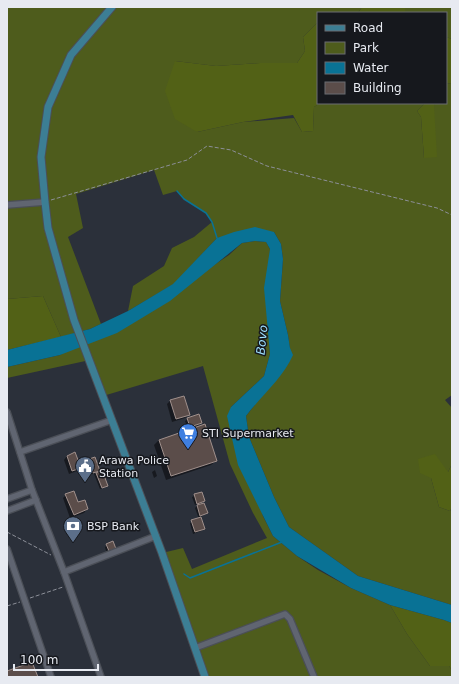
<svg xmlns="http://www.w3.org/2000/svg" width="459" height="684" font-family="'DejaVu Sans',sans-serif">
<rect width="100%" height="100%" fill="#2b303a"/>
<g fill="#4e5c1c">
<polygon points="7,7 362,7 358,13 318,13 318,22 303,37 305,51 297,63 260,63 216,66 175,61 197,132 243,122 294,118 302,132 313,131 314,107 320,103 425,103 417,111 421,117 424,158 434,105 435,103 446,103 446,83 452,84 452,395 445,400 452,408 452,464 448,472 431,478 439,507 450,511 452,507 452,605 358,576 289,527 274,497 249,437 246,416 257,402 290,349 288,335 280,301 283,259 281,244 274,232 217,238 174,284 128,311 133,286 164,266 172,248 194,237 212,222 206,213 184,199 177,191 163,195 154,170 76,194 83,228 68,237 101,324 90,329 61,337 43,296 7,299"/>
<polygon points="405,7 452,7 452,39 446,37 446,13 405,13"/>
<polygon points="255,241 266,242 270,249 268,328 270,354 264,376 231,407 263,516 273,536 297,556 318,570 351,588 390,605 407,634 430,666 449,666 452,670 452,677 205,677 162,553 183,548 192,569 267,538 253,513 230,464 203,366 103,396 90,360 7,378 7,367 60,355 211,267 229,255 242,243"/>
</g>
<g fill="#526116">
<polygon points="362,7 405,7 405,13 358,13"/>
<polygon points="318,22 318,103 320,103 314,107 313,131 302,132 293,115 243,122 197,132 175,119 165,91 175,61 216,66 260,63 297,63 305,51 303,37"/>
<polygon points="446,37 452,39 452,84 446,83"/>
<polygon points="425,103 435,103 434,106 437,157 424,158 421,117 417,111"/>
<polygon points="43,296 61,337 7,350 7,299"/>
<polygon points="435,454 448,472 452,464 452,507 450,511 439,507 431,478 420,473 418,459"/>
<polygon points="390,605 444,620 452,623 452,670 449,666 430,666 407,634"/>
</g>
<path fill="#097295" d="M255,227L274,232L281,244L283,259L280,301L288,335L290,348L293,355C283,378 261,396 246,416L249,437L274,497L289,527L358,576L452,605V623L444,620L390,605L351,588L297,556L273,536L238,465L227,416L231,407L264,376L270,354L264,288L270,249L266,242L255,241L242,243L170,301L117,333L60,355L7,367V350L90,329L128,311L173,284L217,238L234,232Z"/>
<g fill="#0007">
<polygon points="183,397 189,415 185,418 172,422 167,404 170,401"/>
<polygon points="188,419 201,423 199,425 188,429 185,421"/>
<polygon points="204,426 216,461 211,465 166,480 154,445 159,440"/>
<polygon points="75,454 80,467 77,471 69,474 64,460 67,456"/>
<polygon points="94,459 99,473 107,486 100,489 94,474 91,474 87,462"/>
<polygon points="155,470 157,476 154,478 152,472"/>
<polygon points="201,493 204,501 199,505 207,513 200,517 204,529 201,531 193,534 190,523 199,519 195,508 200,503 195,505 192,497"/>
<polygon points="66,495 87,509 84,513 70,518 63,498"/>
<polygon points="107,545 114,549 106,551 105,547"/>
</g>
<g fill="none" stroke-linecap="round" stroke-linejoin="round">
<g stroke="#097295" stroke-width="1.5">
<polyline points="177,191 184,199 206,213 212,222 217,238"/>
<polyline points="184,574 190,578 282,542"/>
</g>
</g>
<g fill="#5b4d4a" stroke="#a0908c">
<polygon points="184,396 190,415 176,419 170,400"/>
<polygon points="199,414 202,423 190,427 187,418"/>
<polygon points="205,424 217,461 171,476 159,440"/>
<polygon points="75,452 81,468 72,471 67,456"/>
<polygon points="95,457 100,471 93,473 89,459"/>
<polygon points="102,470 108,486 102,488 96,473"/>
<polygon points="74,491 78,502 85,500 88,509 74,515 65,494"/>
<polygon points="202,492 205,501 197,504 194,494"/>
<polygon points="204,503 208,513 200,516 197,505"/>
<polygon points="201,517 205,529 195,532 191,520"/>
<polygon points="113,541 116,549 109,551 106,544"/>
<polygon points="32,662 38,677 7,677 7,671"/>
</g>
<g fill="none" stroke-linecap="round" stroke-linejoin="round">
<g stroke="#4b4f57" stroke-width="8">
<g id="minor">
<polyline points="7,205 45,202"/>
<polyline points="7,412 32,490 64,572 101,677"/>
<polyline points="20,452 112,420"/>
<polyline points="7,499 32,490"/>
<polyline points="7,511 36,500"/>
<polyline points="7,549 51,677"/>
<polyline points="64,572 156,536"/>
<polyline points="195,648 285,614 290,619 314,677"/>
</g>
</g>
<g stroke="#4b4f57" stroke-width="9">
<polyline id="major" points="112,7 71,55 48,107 41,157 45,202 48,228 74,320 162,553 205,677"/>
</g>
<g stroke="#8c8f98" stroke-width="1" stroke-dasharray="4 2" stroke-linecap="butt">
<polyline points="51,200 187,160 207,146 231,150 267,166 437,208 452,215"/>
<polyline points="7,532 51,555"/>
<polyline points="30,598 63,587"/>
<polyline points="7,606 20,602"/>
</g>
<use href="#minor" stroke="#606571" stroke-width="5.5"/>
<use href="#major" stroke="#3c7e94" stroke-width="7"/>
</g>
<defs>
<g id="supermarket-pin" transform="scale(1)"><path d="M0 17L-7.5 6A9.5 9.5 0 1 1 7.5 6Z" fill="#3f7fe0" stroke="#16181d"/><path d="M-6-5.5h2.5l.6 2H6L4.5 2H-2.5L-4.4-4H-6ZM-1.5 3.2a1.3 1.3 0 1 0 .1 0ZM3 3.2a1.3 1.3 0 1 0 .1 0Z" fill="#fff"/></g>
<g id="civic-pin" transform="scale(1)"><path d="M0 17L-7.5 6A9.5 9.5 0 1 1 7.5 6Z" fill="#5c6f8a" stroke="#16181d"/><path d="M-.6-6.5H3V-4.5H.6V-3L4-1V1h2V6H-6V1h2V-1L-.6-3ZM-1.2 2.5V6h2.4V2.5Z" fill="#fff"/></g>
<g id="bank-pin" transform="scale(1)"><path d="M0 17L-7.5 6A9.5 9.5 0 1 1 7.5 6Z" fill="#5c6f8a" stroke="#16181d"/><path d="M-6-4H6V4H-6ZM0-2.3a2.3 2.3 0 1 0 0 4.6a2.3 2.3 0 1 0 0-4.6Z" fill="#fff"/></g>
</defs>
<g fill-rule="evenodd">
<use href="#supermarket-pin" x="188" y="433"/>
<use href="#civic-pin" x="85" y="466"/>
<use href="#bank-pin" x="73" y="526"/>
</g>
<g text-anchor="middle" stroke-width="3" stroke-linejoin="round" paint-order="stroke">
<g font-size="11" fill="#e7eaf1" stroke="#16181d" text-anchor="start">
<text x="202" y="437">STI Supermarket</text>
<text x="99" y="464">Arawa Police<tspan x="99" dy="13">Station</tspan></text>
<text x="87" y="530">BSP Bank</text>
</g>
<g font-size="12" font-style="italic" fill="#9edffd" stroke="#16181d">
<text transform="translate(262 340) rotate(-84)" y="4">Bovo</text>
</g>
</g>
<rect width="459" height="684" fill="none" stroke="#e7eaf1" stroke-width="16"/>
<rect x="317" y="12" width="130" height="92" fill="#16181d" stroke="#6a6c72"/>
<rect x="325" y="25" width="20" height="6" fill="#3c7e94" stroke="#6a6c72"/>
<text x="353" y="32" font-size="12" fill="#e7eaf1">Road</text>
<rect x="325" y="42" width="20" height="12" fill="#4e5c1c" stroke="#6a6c72"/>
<text x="353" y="52" font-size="12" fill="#e7eaf1">Park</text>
<rect x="325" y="62" width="20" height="12" fill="#097295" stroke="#6a6c72"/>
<text x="353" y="72" font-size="12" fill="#e7eaf1">Water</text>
<rect x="325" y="82" width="20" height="12" fill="#5b4d4a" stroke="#6a6c72"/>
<text x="353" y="92" font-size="12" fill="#e7eaf1">Building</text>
<path d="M14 664v6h84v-6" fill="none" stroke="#e7eaf1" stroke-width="2"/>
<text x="20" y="664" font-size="12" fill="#e7eaf1" stroke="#16181d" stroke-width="3" paint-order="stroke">100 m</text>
</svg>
